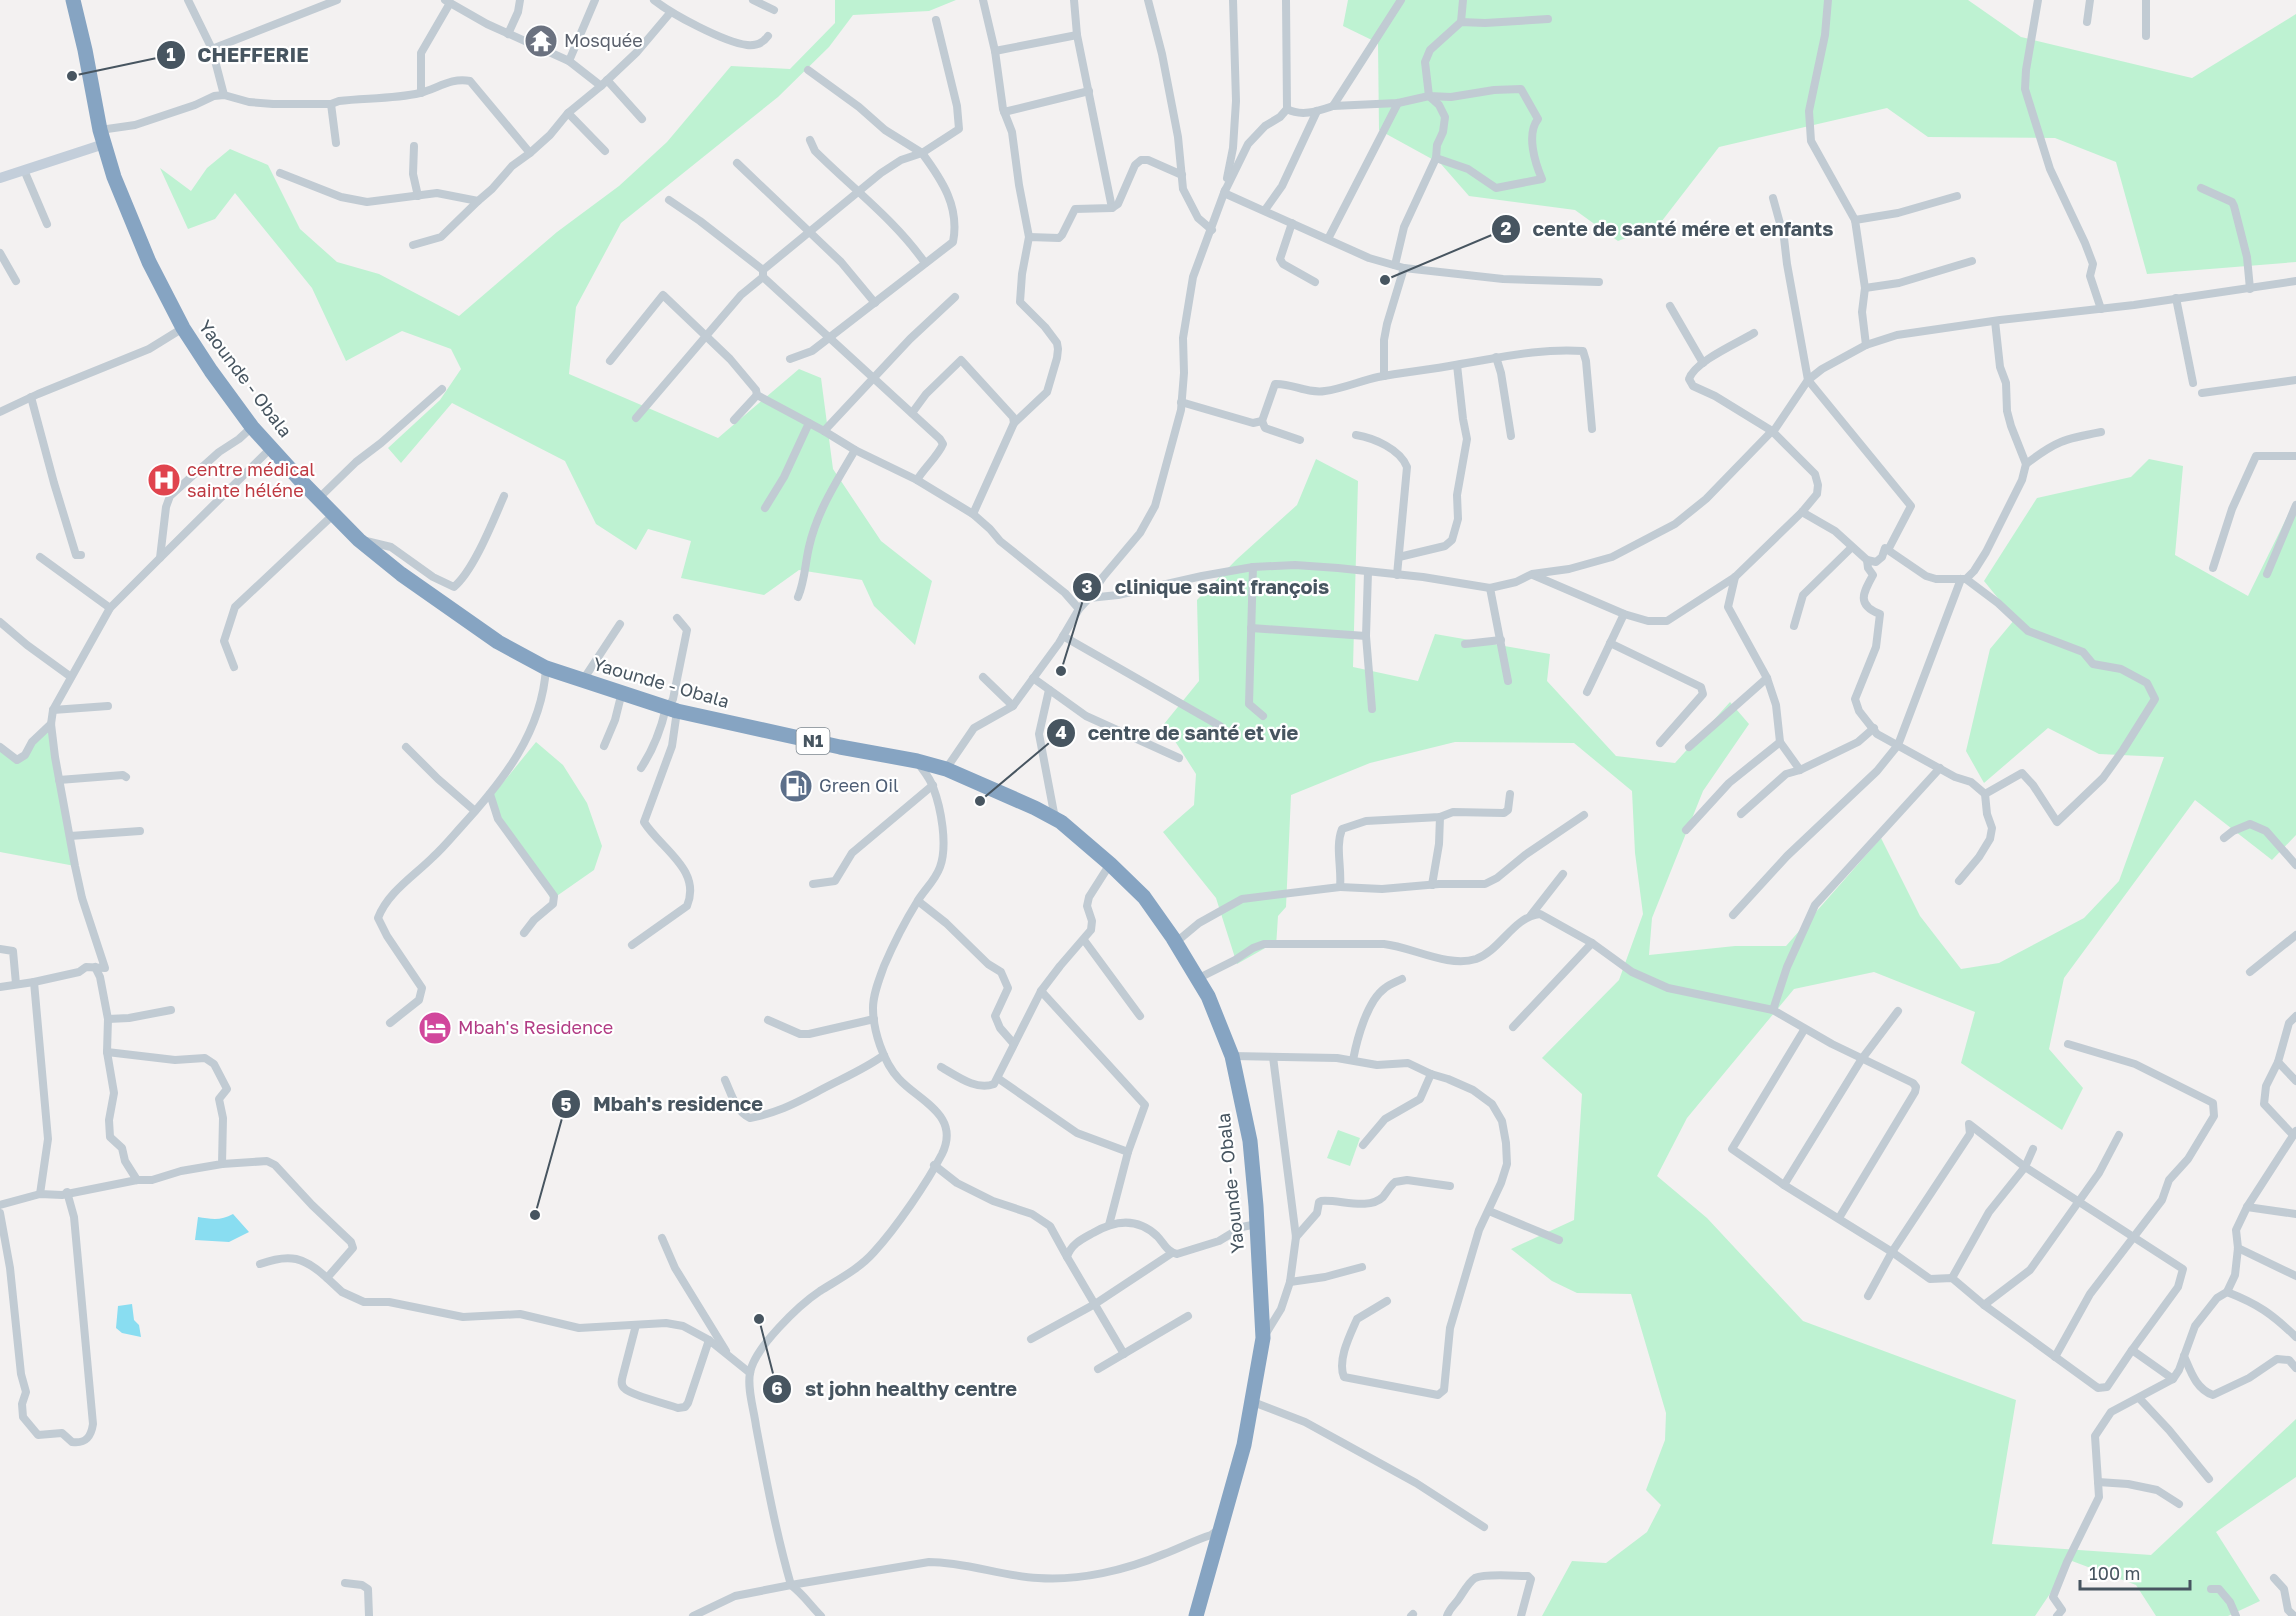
<svg xmlns="http://www.w3.org/2000/svg" width="2296" height="1616" font-family="'Golos Text',sans-serif">
<rect width="100%" height="100%" fill="#f3f1f1"/>
<g fill="#bef2d2">
<polygon points="835,0 956,0 929,11 853,15 829,47 778,97 621,223 576,307 569,374 718,438 799,369 821,378 833,469 881,541 932,581 915,645 874,606 862,580 799,570 764,595 681,578 691,541 648,529 636,550 596,524 565,461 452,403 401,463 388,448 440,400 461,369 451,349 402,331 346,361 312,288 235,193 215,219 188,229 160,168 191,191 207,168 230,149 268,165 300,229 337,262 379,274 459,316 557,232 619,186 667,142 731,66 790,69 835,23"/>
<polygon points="1348,0 1968,0 2021,37 2192,78 2296,14 2296,262 2147,274 2116,162 2055,138 1928,137 1887,108 1719,147 1658,226 1618,241 1575,210 1469,196 1441,164 1379,130 1378,43 1343,26"/>
<polygon points="1316,459 1358,481 1353,667 1418,681 1435,634 1550,654 1547,681 1616,756 1675,763 1730,702 1749,724 1703,791 1652,918 1649,955 1735,946 1786,946 1881,838 1920,916 1961,969 1999,963 2084,918 2119,881 2164,757 2099,754 2048,728 1984,783 1966,751 1990,649 2015,619 1984,581 2037,498 2131,477 2149,459 2183,466 2175,555 2248,596 2288,515 2296,515 2296,835 2272,860 2195,800 2064,978 2049,1049 2083,1088 2062,1130 1961,1063 1975,1012 1874,972 1794,989 1687,1118 1657,1176 1707,1218 1803,1321 2016,1400 1992,1544 2151,1555 2296,1419 2296,1477 2216,1532 2260,1601 2228,1616 2156,1616 2136,1585 2072,1561 2035,1616 1542,1616 1572,1561 1606,1563 1647,1532 1661,1505 1646,1490 1665,1440 1666,1413 1631,1294 1577,1293 1552,1281 1511,1249 1574,1220 1582,1094 1542,1058 1619,980 1643,914 1635,853 1632,791 1574,743 1455,742 1370,763 1291,795 1286,907 1278,916 1276,947 1267,947 1237,964 1216,898 1163,832 1194,805 1196,774 1164,724 1199,681 1197,600 1236,560 1297,505"/>
<polygon points="51,724 75,866 0,852 0,747 17,760"/>
<polygon points="536,742 563,765 587,803 602,846 594,870 551,900 546,889 488,801"/>
<polygon points="1338,1130 1360,1138 1350,1166 1327,1158"/>
</g>
<g fill="#89ddf1">
<path d="M233,1214L249,1232L229,1242L195,1240L198,1217C211,1219 221,1221 233,1214Z"/>
<polygon points="132,1304 134,1320 139,1325 141,1337 122,1333 116,1328 118,1306"/>
</g>
<g fill="none" stroke-linecap="round" stroke-linejoin="round">
<g stroke="#c1cbd3" stroke-width="8">
<polyline points="188,0 212,49 224,95"/>
<polyline points="445,0 487,24 569,61 601,86"/>
<path d="M654,0C673,15 724,42 747,45C756,46 763,43 768,36"/>
<polyline points="753,0 774,10"/>
<polyline points="983,0 995,51 1003,109 1012,132 1019,185 1029,237"/>
<polyline points="1074,0 1077,35 1112,208"/>
<polyline points="1148,0 1162,54 1178,137 1183,189 1198,218 1212,230"/>
<polyline points="1828,0 1825,35 1809,111 1811,141 1855,220 1865,288 1862,312 1866,345"/>
<polyline points="2038,0 2026,70 2025,89 2050,169 2085,243 2093,264 2090,276 2101,309"/>
<polyline points="1461,22 1463,0"/>
<polyline points="2087,22 2090,0"/>
<polyline points="508,34 518,12 520,0"/>
<polyline points="2146,36 2146,0"/>
<polyline points="212,49 337,0"/>
<polyline points="995,51 1077,35"/>
<polyline points="569,61 595,0"/>
<polyline points="607,80 642,119"/>
<polyline points="421,93 421,53 450,3"/>
<polyline points="331,104 336,143"/>
<path d="M1333,106L1398,103L1429,96L1451,97L1494,90L1521,89L1538,119C1526,134 1535,163 1542,179L1496,188L1468,169L1436,158"/>
<path d="M1287,109C1302,117 1318,111 1333,106L1401,0"/>
<polyline points="1004,112 1089,91"/>
<polyline points="568,113 605,151"/>
<path d="M100,130L135,125L195,105L214,96L224,95L249,102L273,104H331L339,101C365,98 394,99 420,93C437,89 451,77 470,81L530,153"/>
<path d="M810,140L815,151C852,188 895,220 925,263"/>
<polyline points="414,146 413,174 418,196"/>
<polyline points="737,163 841,262 875,303"/>
<polyline points="24,170 47,224"/>
<polyline points="280,173 341,197 367,202 437,193 478,201 492,189 512,166 530,153 550,135 568,113 601,86 637,52 670,13"/>
<polyline points="1227,178 1233,148 1236,101 1233,0"/>
<polyline points="2201,188 2232,202 2234,206 2247,257 2250,289"/>
<polyline points="1225,190 1224,193 1369,258 1404,268 1503,279 1599,282"/>
<polyline points="1773,198 1784,238 1787,264 1808,380 1911,506 1888,550"/>
<polyline points="669,200 700,221 763,270"/>
<polyline points="1265,210 1282,186 1317,111"/>
<polyline points="1855,220 1898,213 1957,196"/>
<polyline points="1292,223 1280,259 1283,264 1315,282"/>
<polyline points="1328,239 1398,103"/>
<polyline points="413,245 441,237 478,201"/>
<polyline points="0,253 16,281"/>
<polyline points="1395,265 1404,227 1436,158 1437,145 1443,132 1445,117 1439,105 1429,96 1425,62 1430,50 1461,22 1485,23 1548,19"/>
<path d="M763,277L940,439L943,444C938,456 924,468 917,480"/>
<polyline points="1865,288 1899,283 1972,261"/>
<polyline points="2176,298 2193,383"/>
<polyline points="1670,306 1703,363"/>
<path d="M1754,333C1738,343 1695,361 1689,379L1693,386L1715,396L1772,431"/>
<polyline points="1496,357 1501,373 1511,436"/>
<path d="M790,359L812,351L953,242C960,207 942,180 922,153L959,129L957,106L936,20"/>
<polyline points="610,361 663,295 730,359 756,390 757,395 824,431 855,450 917,480 973,514 990,529 1000,541 1065,593 1079,609"/>
<polyline points="1384,376 1384,340 1387,324 1404,268"/>
<polyline points="2202,393 2296,380"/>
<polyline points="31,397 54,483 76,555 81,555"/>
<polyline points="1181,402 1253,423 1262,421"/>
<polyline points="0,412 38,394 149,349 183,328"/>
<polyline points="912,413 926,394 961,360 1013,417 1014,423 973,514"/>
<polyline points="636,418 741,295 763,277 763,270 881,173 901,160 922,153 885,130 859,107 808,70"/>
<polyline points="734,420 757,395"/>
<path d="M1262,421L1275,384C1292,383 1307,394 1325,391C1342,389 1360,381 1378,377C1403,372 1430,370 1455,365C1499,358 1539,348 1583,351L1586,361L1592,429"/>
<polyline points="1262,421 1265,428 1300,440"/>
<polyline points="1014,423 1047,392 1057,358 1058,349 1057,343 1045,327 1020,302 1022,274 1029,237 1059,238 1062,235 1075,209 1112,208 1118,204 1135,165 1141,160 1148,160 1182,175"/>
<polyline points="824,431 910,339 955,297"/>
<path d="M1356,435C1374,438 1400,449 1407,467L1397,575"/>
<path d="M2026,464C2056,441 2064,439 2101,432"/>
<polyline points="319,498 356,462 381,443 442,389"/>
<polyline points="765,508 784,477 809,423"/>
<path d="M1802,512L1835,531L1867,560L1868,568L1873,575C1863,593 1856,605 1880,614L1876,647L1855,699L1859,711L1877,734L1955,777L1971,782L1985,794L1987,814L1992,828L1990,839L1979,857L1959,881"/>
<path d="M366,541L391,547L433,577L454,587C474,570 493,521 504,496"/>
<polyline points="40,557 110,608"/>
<polyline points="1399,557 1445,546 1452,540 1458,519 1457,495 1467,439 1463,419 1457,365"/>
<polyline points="160,558 272,447"/>
<polyline points="1867,560 1876,562 1882,557 1885,548 1926,576 1936,579 1966,579 1974,571 1986,552 2022,480 2026,464 2011,426 2007,411 2006,383 2000,367 1995,321"/>
<polyline points="1253,567 1249,704 1263,716"/>
<polyline points="2213,568 2232,509 2256,456 2296,456"/>
<polyline points="1368,572 1366,636 1372,709"/>
<polyline points="2267,574 2296,505"/>
<polyline points="1533,575 1624,614 1648,621 1667,621 1735,577 1802,512 1817,494 1818,485 1815,474 1773,432"/>
<polyline points="1735,577 1728,607 1767,678 1776,705 1780,742 1800,770"/>
<polyline points="1966,579 1998,603 2028,631 2083,652 2093,664 2121,669 2147,683 2155,699 2123,750 2103,778 2057,822 2033,785 2022,773 1985,794"/>
<polyline points="1490,588 1508,681"/>
<path d="M798,597C805,580 805,564 809,547C817,511 837,481 855,450"/>
<polyline points="1089,598 1103,577 1140,533 1155,506 1181,410 1184,373 1183,338 1193,277 1224,193 1248,144 1265,126 1280,117 1287,109 1286,0"/>
<polyline points="0,622 27,645 71,677"/>
<polyline points="1794,626 1803,595 1851,548"/>
<polyline points="1251,628 1366,636"/>
<polyline points="1063,636 1220,726"/>
<polyline points="1610,643 1701,687 1703,694 1660,743"/>
<polyline points="1465,644 1501,640"/>
<polyline points="234,667 224,641 235,607 334,514"/>
<polyline points="983,677 1013,706"/>
<polyline points="1033,678 1086,716 1179,758"/>
<polyline points="583,680 620,624"/>
<polyline points="1049,690 1039,734 1054,813 1057,817"/>
<polyline points="1587,692 1624,614"/>
<polyline points="53,710 108,706"/>
<polyline points="604,746 615,720 622,692"/>
<polyline points="0,747 17,760 25,755 32,742 51,724"/>
<polyline points="406,747 438,779 475,811"/>
<polyline points="1689,747 1767,678"/>
<path d="M641,768C653,750 661,729 666,708L670,705L673,699L687,630L677,618"/>
<polyline points="946,769 974,728 1013,706 1059,643 1079,609 1089,598 1118,595 1202,576 1253,567 1295,565 1338,568 1423,577 1490,588 1516,582 1532,574 1569,569 1612,557 1675,524 1706,499 1772,431 1773,432 1808,380 1822,369 1866,345 1897,335 2000,320 2134,305 2296,281"/>
<polyline points="59,780 123,775 126,777"/>
<polyline points="490,794 498,819 554,896 553,904 534,920 524,933"/>
<polyline points="1741,814 1786,774 1800,770 1858,742 1874,728"/>
<polyline points="1686,830 1729,783 1780,742"/>
<polyline points="70,836 140,831"/>
<polyline points="2224,838 2233,831 2250,824 2266,831 2296,865"/>
<polyline points="813,884 835,881 852,853 933,785"/>
<polyline points="1432,885 1439,844 1440,817"/>
<polyline points="1340,887 1382,889 1439,884 1485,884 1497,878 1525,855 1584,815"/>
<polyline points="918,901 946,923 988,964 1001,972 1008,988 995,1016 1000,1028 1014,1044"/>
<polyline points="1531,915 1563,874"/>
<polyline points="1733,915 1787,856 1877,771 1898,745 1961,579"/>
<path d="M1173,938H1181L1199,923L1242,899L1340,887C1342,868 1335,847 1342,829L1366,821L1440,817L1453,812L1504,813L1508,810L1510,794"/>
<polyline points="1084,940 1140,1016"/>
<path d="M632,945L687,906C702,870 661,849 644,822L672,746L677,711"/>
<polyline points="0,949 13,951 16,984"/>
<polyline points="95,967 100,977 108,1019 107,1052 114,1093 109,1120 110,1137 122,1148 125,1161 137,1180"/>
<polyline points="2250,972 2296,935"/>
<path d="M1199,978L1235,960L1253,948L1264,944H1384C1412,947 1448,968 1476,959C1501,950 1513,917 1540,914L1592,943L1632,972L1668,988L1773,1010L1832,1044L1913,1083L1916,1087L1915,1092L1839,1218"/>
<polyline points="0,987 34,982"/>
<polyline points="1041,991 1145,1105 1128,1152 1109,1225"/>
<polyline points="1773,1010 1787,967 1815,905 1940,768"/>
<polyline points="2296,1016 2289,1023 2278,1062 2296,1081"/>
<polyline points="108,1019 129,1018 171,1010"/>
<polyline points="768,1020 800,1034 809,1034 874,1019"/>
<path d="M390,1023L419,1000L422,988L387,936L378,918C388,892 414,876 433,857C443,848 452,837 461,827C503,781 542,732 546,668"/>
<polyline points="1513,1027 1592,943"/>
<polyline points="1804,1030 1732,1149 1784,1185 1892,1252 1930,1279 1952,1278 1984,1305 2098,1388 2107,1387 2132,1350 2173,1379"/>
<path d="M1232,1056L1337,1058L1377,1065L1408,1063L1431,1074L1448,1079L1473,1090L1492,1104L1502,1121L1506,1143L1507,1164L1501,1183L1479,1230L1450,1328L1444,1390L1438,1395L1344,1377C1337,1360 1350,1335 1357,1319L1387,1301"/>
<path d="M1353,1060C1357,1039 1367,1001 1385,988C1390,984 1396,982 1402,979"/>
<polyline points="2278,1062 2266,1086 2264,1104 2293,1135"/>
<path d="M941,1067C957,1076 976,1091 994,1084L1041,991L1060,966L1091,930L1092,921L1087,906L1089,897L1110,864"/>
<polyline points="999,1079 1077,1133 1128,1152"/>
<path d="M725,1080C731,1093 736,1112 750,1118C776,1113 792,1105 815,1093C838,1080 862,1071 884,1055"/>
<polyline points="1363,1145 1385,1119 1420,1099 1431,1074"/>
<polyline points="222,1164 267,1161 275,1165 312,1205 351,1242 353,1248 327,1278 342,1292 364,1302 389,1302 463,1317 520,1314 579,1328 666,1323 683,1326 709,1340 750,1373"/>
<polyline points="934,1165 957,1183 993,1201 1032,1214 1050,1226 1067,1257"/>
<polyline points="1784,1185 1861,1060 1898,1011"/>
<polyline points="40,1194 48,1139 34,982 79,972 86,967 105,968 82,898 75,866 55,757 51,724 53,710 110,608 160,558 166,507 170,496 219,452 239,439 252,427"/>
<polyline points="0,1205 40,1194 62,1195 137,1180 152,1180 181,1171 222,1164 223,1118 219,1099 227,1089 214,1064 205,1058 175,1060 107,1052"/>
<polyline points="2247,1207 2296,1214"/>
<polyline points="1489,1211 1559,1240"/>
<path d="M0,1213L10,1268L21,1374L26,1392L22,1404L23,1417L38,1435L62,1433L72,1442C86,1444 91,1437 93,1424L74,1217L67,1192"/>
<path d="M1296,1237L1317,1213L1319,1202L1321,1201C1339,1199 1368,1211 1383,1197C1387,1192 1390,1186 1395,1182L1407,1180L1450,1186"/>
<polyline points="662,1238 675,1268 726,1351"/>
<polyline points="2238,1248 2296,1276"/>
<path d="M260,1264C290,1253 304,1257 327,1278"/>
<polyline points="1952,1278 1989,1212 2025,1167 2033,1149"/>
<polyline points="1290,1282 1325,1277 1362,1267"/>
<path d="M2227,1292C2258,1304 2272,1314 2296,1337"/>
<polyline points="1868,1296 1892,1252 1970,1134 1969,1124 2025,1167 2183,1269 2178,1287 2132,1350"/>
<polyline points="1984,1305 2030,1270 2099,1173 2119,1135"/>
<path d="M636,1325L623,1375C622,1379 620,1384 624,1388C630,1395 667,1404 678,1408L685,1407L688,1403L709,1340"/>
<polyline points="1265,1335 1281,1309 1290,1282 1296,1237 1273,1057"/>
<polyline points="1031,1339 1095,1304 1172,1253"/>
<path d="M1124,1354L1067,1257C1071,1244 1082,1239 1093,1233C1115,1220 1137,1217 1157,1236C1164,1243 1167,1252 1177,1254L1219,1241L1242,1227L1257,1224"/>
<path d="M2184,1356C2191,1372 2196,1389 2213,1395L2249,1378L2277,1359L2289,1360L2296,1368"/>
<polyline points="2055,1357 2090,1294 2162,1200 2169,1180 2188,1159 2214,1116 2213,1103 2135,1064 2068,1044"/>
<polyline points="1098,1369 1188,1316"/>
<polyline points="2139,1398 2169,1430 2209,1479"/>
<polyline points="1253,1402 1305,1422 1416,1483 1484,1527"/>
<polyline points="2098,1482 2128,1484 2157,1490 2179,1504"/>
<polyline points="2274,1578 2284,1589 2288,1610 2294,1616"/>
<polyline points="345,1583 362,1585 368,1589 369,1616"/>
<polyline points="2211,1589 2219,1589 2230,1602 2236,1616"/>
<path d="M693,1616L735,1596L791,1585L929,1562C966,1562 1001,1576 1038,1578C1080,1581 1126,1570 1164,1554C1180,1548 1195,1540 1211,1535L1218,1530"/>
<path d="M821,1616C810,1605 803,1594 791,1585C776,1533 766,1479 756,1426C754,1410 747,1389 750,1373C754,1348 799,1305 820,1291C839,1279 859,1269 874,1252C896,1228 927,1183 942,1154C961,1115 919,1101 899,1079C883,1062 873,1030 873,1008C873,994 879,980 884,966C893,945 904,923 917,902C924,890 935,881 940,867C948,845 941,808 933,787C930,778 923,770 918,763"/>
<polyline points="1411,1616 1413,1614"/>
<path d="M1447,1616C1450,1607 1456,1604 1460,1597C1464,1591 1469,1582 1475,1578C1486,1573 1516,1576 1528,1576L1531,1579L1521,1616"/>
<polyline points="2057,1616 2062,1610 2053,1597 2067,1562 2099,1497 2095,1436 2111,1412 2173,1379 2179,1370 2195,1326 2217,1298 2227,1292 2235,1275 2238,1248 2236,1230 2247,1207 2296,1131"/>
</g>
<polyline stroke="#c3ceda" stroke-width="10" points="0,178 104,144"/>
<polyline stroke="#86a4c2" stroke-width="15" points="73,0 85,50 100,130 114,177 149,262 183,328 211,371 252,427 302,482 359,540 401,574 498,642 546,668 677,711 840,747 917,761 946,769 1035,808 1061,822 1110,864 1144,897 1173,938 1208,996 1232,1056 1250,1141 1256,1206 1263,1338 1244,1445 1196,1616"/>
</g>
<defs>
<g id="temple-disc" transform="scale(1.725)"><circle r="9.5" fill="#6b7280" stroke="#fff"/><path d="M0-6L5-2H3V0L6.5 2.5H4V6H1.5V3h-3V6H-4V2.5H-6.5L-3 0V-2H-5Z" fill="#fff"/></g>
<g id="hospital-disc" transform="scale(1.725)"><circle r="9.5" fill="#e0444e" stroke="#fff"/><path d="M-5-5h3v3.5h4V-5h3V5h-3V1.5h-4V5h-3Z" fill="#fff"/></g>
<g id="fuel-disc" transform="scale(1.725)"><circle r="9.5" fill="#5c6f8a" stroke="#fff"/><path d="M-5.5-6h7V0h2V4h1.3V-2.5L3-4.5l.8-.8L6-3V5H2.5V1h-1V6h-7ZM-4.2-4.7v3.2H.2V-4.7Z" fill="#fff"/></g>
<g id="hotel-disc" transform="scale(1.725)"><circle r="9.5" fill="#d1479c" stroke="#fff"/><path d="M-6-4.5h1.5V1H6V5H4.5V3h-9V5H-6ZM-4 0a1.8 1.8 0 1 1 3.6 0ZM.5 0V-2.5h3Q6-2.5 6 0Z" fill="#fff"/></g>
</defs>
<g fill-rule="evenodd">
<use href="#temple-disc" x="541" y="41"/>
<use href="#hospital-disc" x="164" y="480"/>
<use href="#fuel-disc" x="796" y="786"/>
<use href="#hotel-disc" x="435" y="1028"/>
</g>
<g text-anchor="middle" stroke-width="4.5" stroke-linejoin="round" paint-order="stroke">
<rect fill="#fff" stroke="#7e8890" stroke-width="1.5" x="796.5" y="728" width="33" height="26" rx="4.5"/>
<g font-size="16" font-weight="bold" fill="#475560">
<text x="813" y="747">N1</text>
</g>
<g font-size="18" fill="#5b616d" stroke="#fff" text-anchor="start">
<text x="564" y="47">Mosquée</text>
</g>
<g font-size="18" fill="#475560" stroke="#fff">
<text transform="translate(245 379) rotate(53)" y="6">Yaounde - Obala</text>
<text transform="translate(661 683) rotate(16)" y="6">Yaounde - Obala</text>
<text transform="translate(1231 1183) rotate(-96)" y="6">Yaounde - Obala</text>
</g>
<g font-size="18" fill="#be3a42" stroke="#fff" text-anchor="start">
<text x="187" y="476">centre médical<tspan x="187" dy="21">sainte héléne</tspan></text>
</g>
<g font-size="18" fill="#4e5e75" stroke="#fff" text-anchor="start">
<text x="819" y="792">Green Oil</text>
</g>
<g font-size="18" fill="#b23c85" stroke="#fff" text-anchor="start">
<text x="458" y="1034">Mbah's Residence</text>
</g>
</g>
<path fill="none" stroke="#475560" stroke-width="2" d="M72 76L171 55M1385 280L1506 229M1061 671L1087 587M980 801L1061 733M535 1215L566 1104M759 1319L777 1389"/>
<g fill="#475560" stroke="#fff" stroke-width="2">
<circle cx="72" cy="76" r="6"/>
<circle cx="1385" cy="280" r="6"/>
<circle cx="1061" cy="671" r="6"/>
<circle cx="980" cy="801" r="6"/>
<circle cx="535" cy="1215" r="6"/>
<circle cx="759" cy="1319" r="6"/>
<circle cx="171" cy="55" r="15"/>
<circle cx="1506" cy="229" r="15"/>
<circle cx="1087" cy="587" r="15"/>
<circle cx="1061" cy="733" r="15"/>
<circle cx="566" cy="1104" r="15"/>
<circle cx="777" cy="1389" r="15"/>
</g>
<g font-size="18" text-anchor="middle" font-weight="bold" fill="#fff">
<text x="171" y="61">1</text>
<text x="1506" y="235">2</text>
<text x="1087" y="593">3</text>
<text x="1061" y="739">4</text>
<text x="566" y="1111">5</text>
<text x="777" y="1395">6</text>
</g>
<g font-size="20" text-anchor="middle" font-weight="bold" fill="#475560" stroke="#fff" stroke-width="4.5" stroke-linejoin="round" paint-order="stroke">
<text x="253" y="62">CHEFFERIE</text>
<text x="1683" y="236">cente de santé mére et enfants</text>
<text x="1222" y="594">clinique saint françois</text>
<text x="1193" y="740">centre de santé et vie</text>
<text x="678" y="1111">Mbah's residence</text>
<text x="911" y="1396">st john healthy centre</text>
</g>
<path d="M2080 1580v9h110v-9" fill="none" stroke="#475560" stroke-width="3"/>
<text x="2089" y="1580" font-size="18" fill="#475560" stroke="#ffffff" stroke-width="4.5" paint-order="stroke">100 m</text>
</svg>
